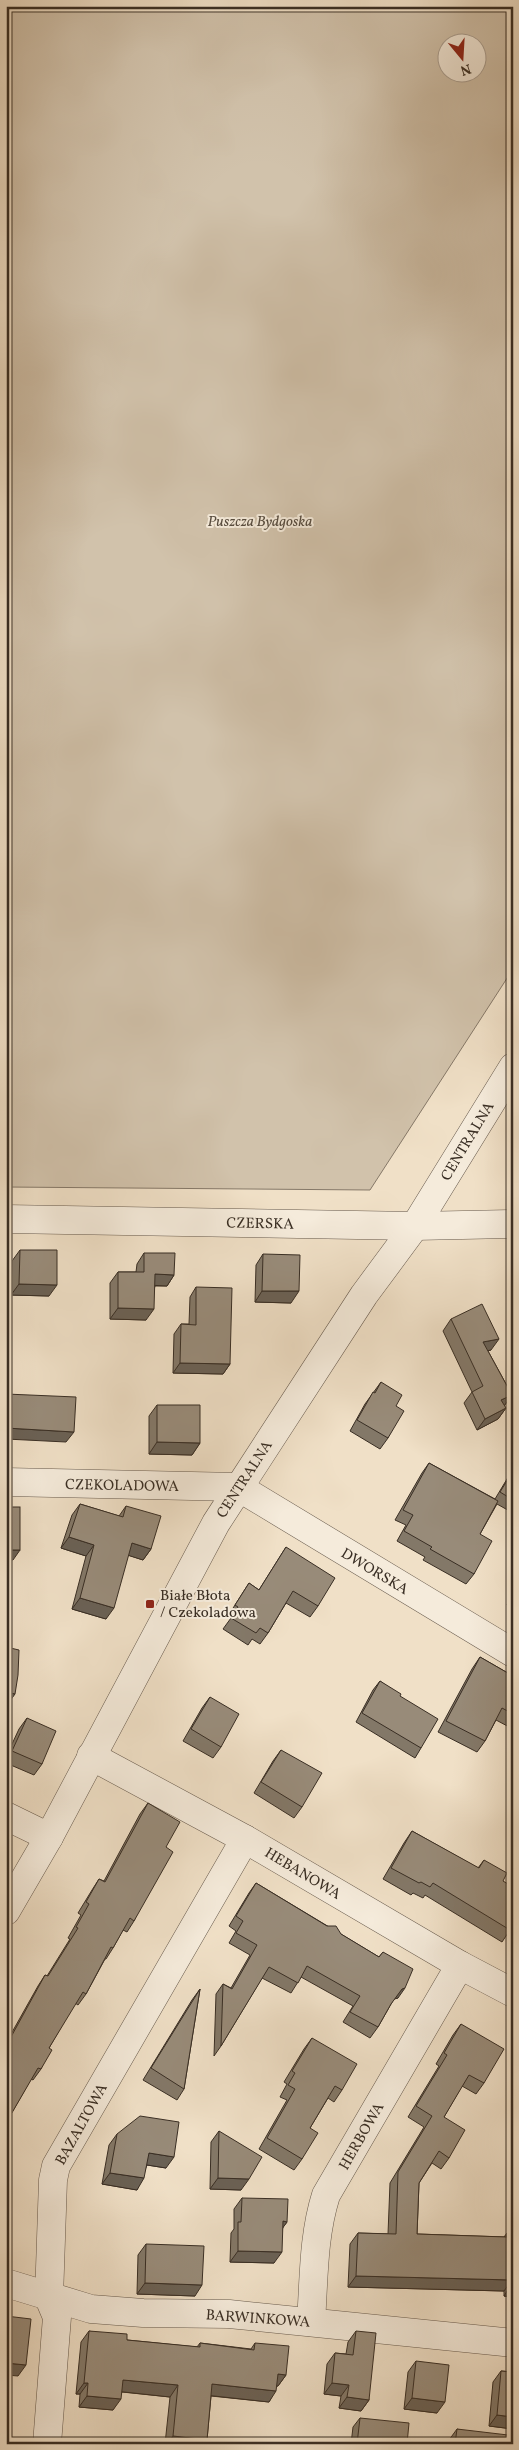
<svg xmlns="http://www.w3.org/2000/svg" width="519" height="2450" font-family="Vollkorn,serif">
<rect width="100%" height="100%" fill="#f0e0c7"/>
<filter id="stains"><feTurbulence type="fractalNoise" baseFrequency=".004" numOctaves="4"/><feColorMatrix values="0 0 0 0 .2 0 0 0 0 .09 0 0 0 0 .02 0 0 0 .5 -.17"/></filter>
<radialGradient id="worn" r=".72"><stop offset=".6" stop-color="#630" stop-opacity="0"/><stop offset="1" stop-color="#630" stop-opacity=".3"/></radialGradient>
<path fill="#d1c2ab" stroke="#857868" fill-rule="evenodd" d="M6,6H513V969L370,1190L6,1187ZM446,42H476V72H446Z"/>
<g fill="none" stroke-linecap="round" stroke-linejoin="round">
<g stroke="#675a4d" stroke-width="29">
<g id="minor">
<polyline points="6,1219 415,1226"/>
<polyline points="6,1482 238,1487 513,1653"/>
<polyline points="91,1756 245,1839 460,1965 513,1993"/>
<polyline points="6,1816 49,1837"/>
<polyline points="6,2283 91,2309 143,2313 229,2314 513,2343"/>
<path d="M311,2322C314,2279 313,2236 326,2195L460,1965"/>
<polyline points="47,2444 57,2317 49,2298 53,2180 56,2166 245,1839"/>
</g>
</g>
<g stroke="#675a4d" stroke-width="29">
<g id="tertiary">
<polyline points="415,1226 513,1224"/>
<polyline points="6,1911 49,1837 216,1523 364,1295 415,1226 513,1067"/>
</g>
</g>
<use href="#minor" stroke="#f5ebdb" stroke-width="28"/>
<use href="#tertiary" stroke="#f5ebdb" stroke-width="28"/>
</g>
<g fill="#837868" stroke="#392e24">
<polygon points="20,1250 49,1296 11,1295 12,1261"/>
<polygon points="144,1253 174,1275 167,1286 155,1286 146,1320 110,1319 110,1283 118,1272 136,1272 137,1264"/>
<polygon points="263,1254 291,1303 255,1302 256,1265"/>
<polygon points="196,1287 230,1364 223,1374 173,1373 174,1334 181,1324 189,1324 190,1297"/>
<polygon points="451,1319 491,1350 488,1351 512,1395 504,1406 506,1408 498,1419 477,1430 464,1403 472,1392 443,1331"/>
<polygon points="381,1382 396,1406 388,1438 380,1449 350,1431 365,1404"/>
<polygon points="157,1405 200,1443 192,1455 149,1454 149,1416"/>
<polygon points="429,1463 495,1499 513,1469 513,1513 497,1504 480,1534 474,1574 466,1584 423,1560 425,1557 397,1541 406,1525 395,1520 422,1473"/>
<polygon points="80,1504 119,1516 126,1506 151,1549 143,1560 128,1555 106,1619 72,1609 86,1556 61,1548 72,1515"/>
<polygon points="286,1547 318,1606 310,1617 286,1603 268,1633 260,1644 252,1639 248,1645 223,1629 231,1618 228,1616 249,1583 259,1590"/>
<polygon points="513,1594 513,1608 507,1605"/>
<polygon points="480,1657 513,1676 513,1729 496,1720 485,1741 477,1752 438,1732 472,1669"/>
<polygon points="380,1681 400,1696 421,1748 415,1758 356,1722 373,1690"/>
<polygon points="210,1697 221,1747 213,1758 183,1741 202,1708"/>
<polygon points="27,1718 42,1764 34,1775 6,1763 6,1757 19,1729"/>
<polygon points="281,1750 302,1807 294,1818 254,1793 273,1761"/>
<polygon points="148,1803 166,1847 134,1921 127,1932 123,1930 113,1948 106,1959 105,1959 86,1994 78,2005 75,2003 49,2048 41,2069 33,2080 31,2079 6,2123 6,2043 38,1986 45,1975 47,1976 70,1939 68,1938 81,1915 78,1913 92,1890 99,1879 104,1881 140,1814"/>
<polygon points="412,1831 478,1868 484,1860 503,1881 510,1930 502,1942 425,1895 423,1898 413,1893 411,1895 383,1879 404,1843"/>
<polygon points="256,1883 379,1957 383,1952 398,1998 394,1999 391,2004 378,2027 370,2038 343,2022 353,2006 301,1977 291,1993 262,1978 221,2046 214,2056 216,1994 223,1984 231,1988 250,1955 229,1943 236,1931 229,1926 249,1893"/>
<polygon points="200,1989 184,2089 177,2100 143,2080 192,2000"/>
<polygon points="461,2024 484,2083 476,2094 462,2086 444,2117 449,2158 441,2169 432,2163 419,2183 417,2234 504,2237 507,2233 513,2233 513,2297 504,2296 504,2291 348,2287 350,2244 358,2233 388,2234 390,2183 424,2127 408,2117 439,2066 436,2064 453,2035"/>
<polygon points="312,2038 342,2090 334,2102 328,2098 310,2128 302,2159 294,2170 259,2149 287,2100 280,2097 287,2084 284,2082 304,2049"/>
<polygon points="219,2131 241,2190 210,2189 211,2142"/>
<polygon points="117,2134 166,2168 147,2165 137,2190 102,2184 109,2145"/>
<polygon points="242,2198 287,2222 283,2227 274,2263 230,2262 231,2233 234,2229 234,2209"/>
<polygon points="146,2244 195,2296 137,2294 138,2255"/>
<polygon points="89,2331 127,2340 197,2347 200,2343 251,2349 255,2343 286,2375 278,2386 277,2386 269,2402 211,2396 207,2440 204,2444 165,2444 170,2397 122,2392 113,2410 79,2407 80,2394 76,2394 81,2342"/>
<polygon points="356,2331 369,2400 361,2411 339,2408 341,2396 324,2394 327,2364 335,2353 346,2354 348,2342"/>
<polygon points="416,2361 437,2413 404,2409 408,2372"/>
<polygon points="501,2371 513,2372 513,2429 489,2426 493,2382"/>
<polygon points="360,2418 407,2444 351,2444 353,2427"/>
<polygon points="457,2429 507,2444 449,2444 449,2440"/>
</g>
<g fill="#6a6155" stroke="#392e24">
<polygon points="155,1274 174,1275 167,1286 147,1285"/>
<polygon points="19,1284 57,1285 49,1296 11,1295"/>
<polygon points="262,1291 299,1291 291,1303 255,1302"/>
<polygon points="118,1308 154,1309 146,1320 110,1319"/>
<polygon points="499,1339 491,1350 476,1353 483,1342"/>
<polygon points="180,1363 230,1364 223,1374 173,1373"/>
<polygon points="512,1395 504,1406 501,1400"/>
<polygon points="506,1408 498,1419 477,1430 485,1419"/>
<polygon points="6,1428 74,1432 66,1442 6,1439"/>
<polygon points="157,1442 200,1443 192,1455 149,1454"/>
<polygon points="69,1537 94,1545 86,1556 61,1548"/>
<polygon points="132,1543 151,1549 143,1560 124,1554"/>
<polygon points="6,1550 20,1550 13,1560 6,1560"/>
<polygon points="80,1598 114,1608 106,1619 72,1609"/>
<polygon points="6,1692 15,1694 7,1705 6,1705"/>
<polygon points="405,1988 398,1998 394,1999 402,1989"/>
<polygon points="149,2153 174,2157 166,2168 141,2164"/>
<polygon points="110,2173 144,2178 137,2190 102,2184"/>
<polygon points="218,2178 249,2179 241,2190 210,2189"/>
<polygon points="283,2221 287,2222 279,2233"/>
<polygon points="238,2251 282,2252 274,2263 230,2262"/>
<polygon points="356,2276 512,2280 504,2291 348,2287"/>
<polygon points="145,2283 202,2285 195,2296 137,2294"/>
<polygon points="511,2285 513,2285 513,2297 504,2296"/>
<polygon points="6,2363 26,2365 18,2376 6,2375"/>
<polygon points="278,2374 286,2375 278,2386 270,2386"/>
<polygon points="123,2380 178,2385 170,2397 115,2391"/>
<polygon points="84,2383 88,2383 80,2394 76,2394"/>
<polygon points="332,2383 349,2385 341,2396 324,2394"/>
<polygon points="212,2384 276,2391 269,2402 205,2395"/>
<polygon points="87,2396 121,2399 113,2410 79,2407"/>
<polygon points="347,2397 369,2400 361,2411 339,2408"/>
<polygon points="412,2398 445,2402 437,2413 404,2409"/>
<polygon points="497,2415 513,2417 513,2429 489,2426"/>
<polygon points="173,2436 207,2440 204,2444 168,2444"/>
</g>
<g fill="#988b79" stroke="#392e24">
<polygon points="20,1250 57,1250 57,1285 19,1284"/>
<polygon points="144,1253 175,1253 174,1275 155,1274 154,1309 118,1308 118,1272 144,1272"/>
<polygon points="263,1254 300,1255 299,1291 262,1291"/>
<polygon points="196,1287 232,1288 230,1364 180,1363 181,1324 196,1325"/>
<polygon points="482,1304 499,1339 483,1342 512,1395 501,1400 506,1408 485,1419 472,1392 483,1386 451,1319"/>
<polygon points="381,1382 402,1395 396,1406 404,1411 388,1438 357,1420 373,1392 375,1393"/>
<polygon points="6,1394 76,1397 74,1432 6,1428"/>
<polygon points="157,1405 200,1405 200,1443 157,1442"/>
<polygon points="429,1463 498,1501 480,1534 492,1541 474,1574 430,1549 432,1547 404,1531 413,1515 403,1510"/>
<polygon points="513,1471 513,1500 500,1492"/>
<polygon points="80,1504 123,1517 126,1506 161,1516 151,1549 132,1543 114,1608 80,1598 94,1545 69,1537"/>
<rect x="6" y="1507" width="14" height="43"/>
<polygon points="286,1547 335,1578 318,1606 293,1591 268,1633 260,1628 256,1633 231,1618 238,1607 235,1605 249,1583 259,1590"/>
<polygon points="6,1647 19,1650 18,1675 15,1694 6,1692"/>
<polygon points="480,1657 513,1676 513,1714 502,1708 485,1741 446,1721"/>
<polygon points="380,1681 401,1694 400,1696 438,1719 421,1748 362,1713"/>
<polygon points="210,1697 239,1714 221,1747 191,1729"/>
<polygon points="27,1718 56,1731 42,1764 12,1751"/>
<polygon points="281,1750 322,1773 302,1807 261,1782"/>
<polygon points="148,1803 180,1822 166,1847 173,1852 134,1921 130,1918 113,1948 111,1947 86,1994 83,1992 49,2048 52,2050 41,2069 38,2068 6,2123 6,2046 45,1975 48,1976 78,1928 76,1927 89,1904 86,1902 99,1879 105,1882"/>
<polygon points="412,1831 479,1868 484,1860 507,1873 503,1881 513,1887 513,1925 510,1930 433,1883 430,1887 421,1882 419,1883 391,1868"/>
<polygon points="256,1883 327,1926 336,1926 341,1934 379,1957 383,1952 413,1969 405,1988 402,1989 391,2004 378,2027 350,2012 360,1996 307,1966 298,1983 269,1967 221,2046 223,1984 232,1989 257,1945 236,1933 243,1921 236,1916"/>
<polygon points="200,1989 184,2089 151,2068"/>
<polygon points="461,2024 504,2049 484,2083 469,2075 444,2117 465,2130 449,2158 439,2151 419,2183 417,2234 507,2237 507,2233 513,2233 513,2285 511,2285 512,2280 356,2276 358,2233 396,2234 398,2172 432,2116 416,2106 447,2055 444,2053"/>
<polygon points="312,2038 357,2064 342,2090 335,2086 310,2128 318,2133 302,2159 267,2138 295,2089 288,2085 295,2073 292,2071"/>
<polygon points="140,2116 179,2122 174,2157 149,2153 144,2178 110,2173 117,2134"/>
<polygon points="219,2131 262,2157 249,2179 218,2178"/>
<polygon points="242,2198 288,2199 287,2222 283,2221 282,2252 238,2251 238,2222 241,2222"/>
<polygon points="146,2244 204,2246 202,2285 145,2283"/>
<polygon points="6,2316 31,2319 26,2365 6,2363"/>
<polygon points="89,2331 127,2334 127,2340 200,2347 200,2343 254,2350 255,2343 289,2346 286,2375 278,2374 276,2391 212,2384 207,2440 173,2436 178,2385 123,2380 121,2399 87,2396 88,2383 84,2383"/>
<polygon points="356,2331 376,2333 369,2400 347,2397 349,2385 332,2383 335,2353 353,2355"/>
<polygon points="416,2361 449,2365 445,2402 412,2398"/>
<polygon points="501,2371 513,2372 513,2417 497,2415"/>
<polygon points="360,2418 409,2423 407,2444 357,2444"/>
<polygon points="457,2429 508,2435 507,2444 455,2444"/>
</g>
<rect fill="#8f2418" stroke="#f5ebdb" stroke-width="2" x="145" y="1599" width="10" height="10" rx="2.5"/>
<g text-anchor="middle" stroke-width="4" stroke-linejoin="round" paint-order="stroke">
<g font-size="15" font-style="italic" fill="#574c3f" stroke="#f5ebdb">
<text x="260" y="526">Puszcza Bydgoska</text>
</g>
<g font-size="15" fill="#392e24" stroke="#f5ebdb">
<text transform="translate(467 1141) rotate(-59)" y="5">CENTRALNA</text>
<text transform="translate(260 1223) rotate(1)" y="5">CZERSKA</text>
<text transform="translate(244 1479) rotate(-57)" y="5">CENTRALNA</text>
<text transform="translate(122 1485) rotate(1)" y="5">CZEKOLADOWA</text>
<text transform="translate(375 1571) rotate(31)" y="5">DWORSKA</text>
<text transform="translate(303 1873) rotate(31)" y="5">HEBANOWA</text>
<text transform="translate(81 2124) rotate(-61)" y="5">BAZALTOWA</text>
<text transform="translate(361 2136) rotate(-60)" y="5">HERBOWA</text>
<text transform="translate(258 2318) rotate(4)" y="5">BARWINKOWA</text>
</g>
<g font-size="15" fill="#392e24" stroke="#f5ebdb" text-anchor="start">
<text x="160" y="1600">Białe Błota<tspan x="160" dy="17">/ Czekoladowa</tspan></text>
</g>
</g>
<rect width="519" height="2450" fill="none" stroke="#f0e0c7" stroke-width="25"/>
<rect x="8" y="8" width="504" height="2435" fill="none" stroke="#392e24" stroke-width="2.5"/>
<rect x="12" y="12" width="494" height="2425" fill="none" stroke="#392e24"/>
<g transform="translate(462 58) rotate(162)"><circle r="24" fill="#f5ebdb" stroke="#aa9f92"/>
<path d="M0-4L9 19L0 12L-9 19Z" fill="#8f2418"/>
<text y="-8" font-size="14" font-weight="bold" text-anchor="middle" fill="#392e24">N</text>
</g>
<rect width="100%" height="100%" filter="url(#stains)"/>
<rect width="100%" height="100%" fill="url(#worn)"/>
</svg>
